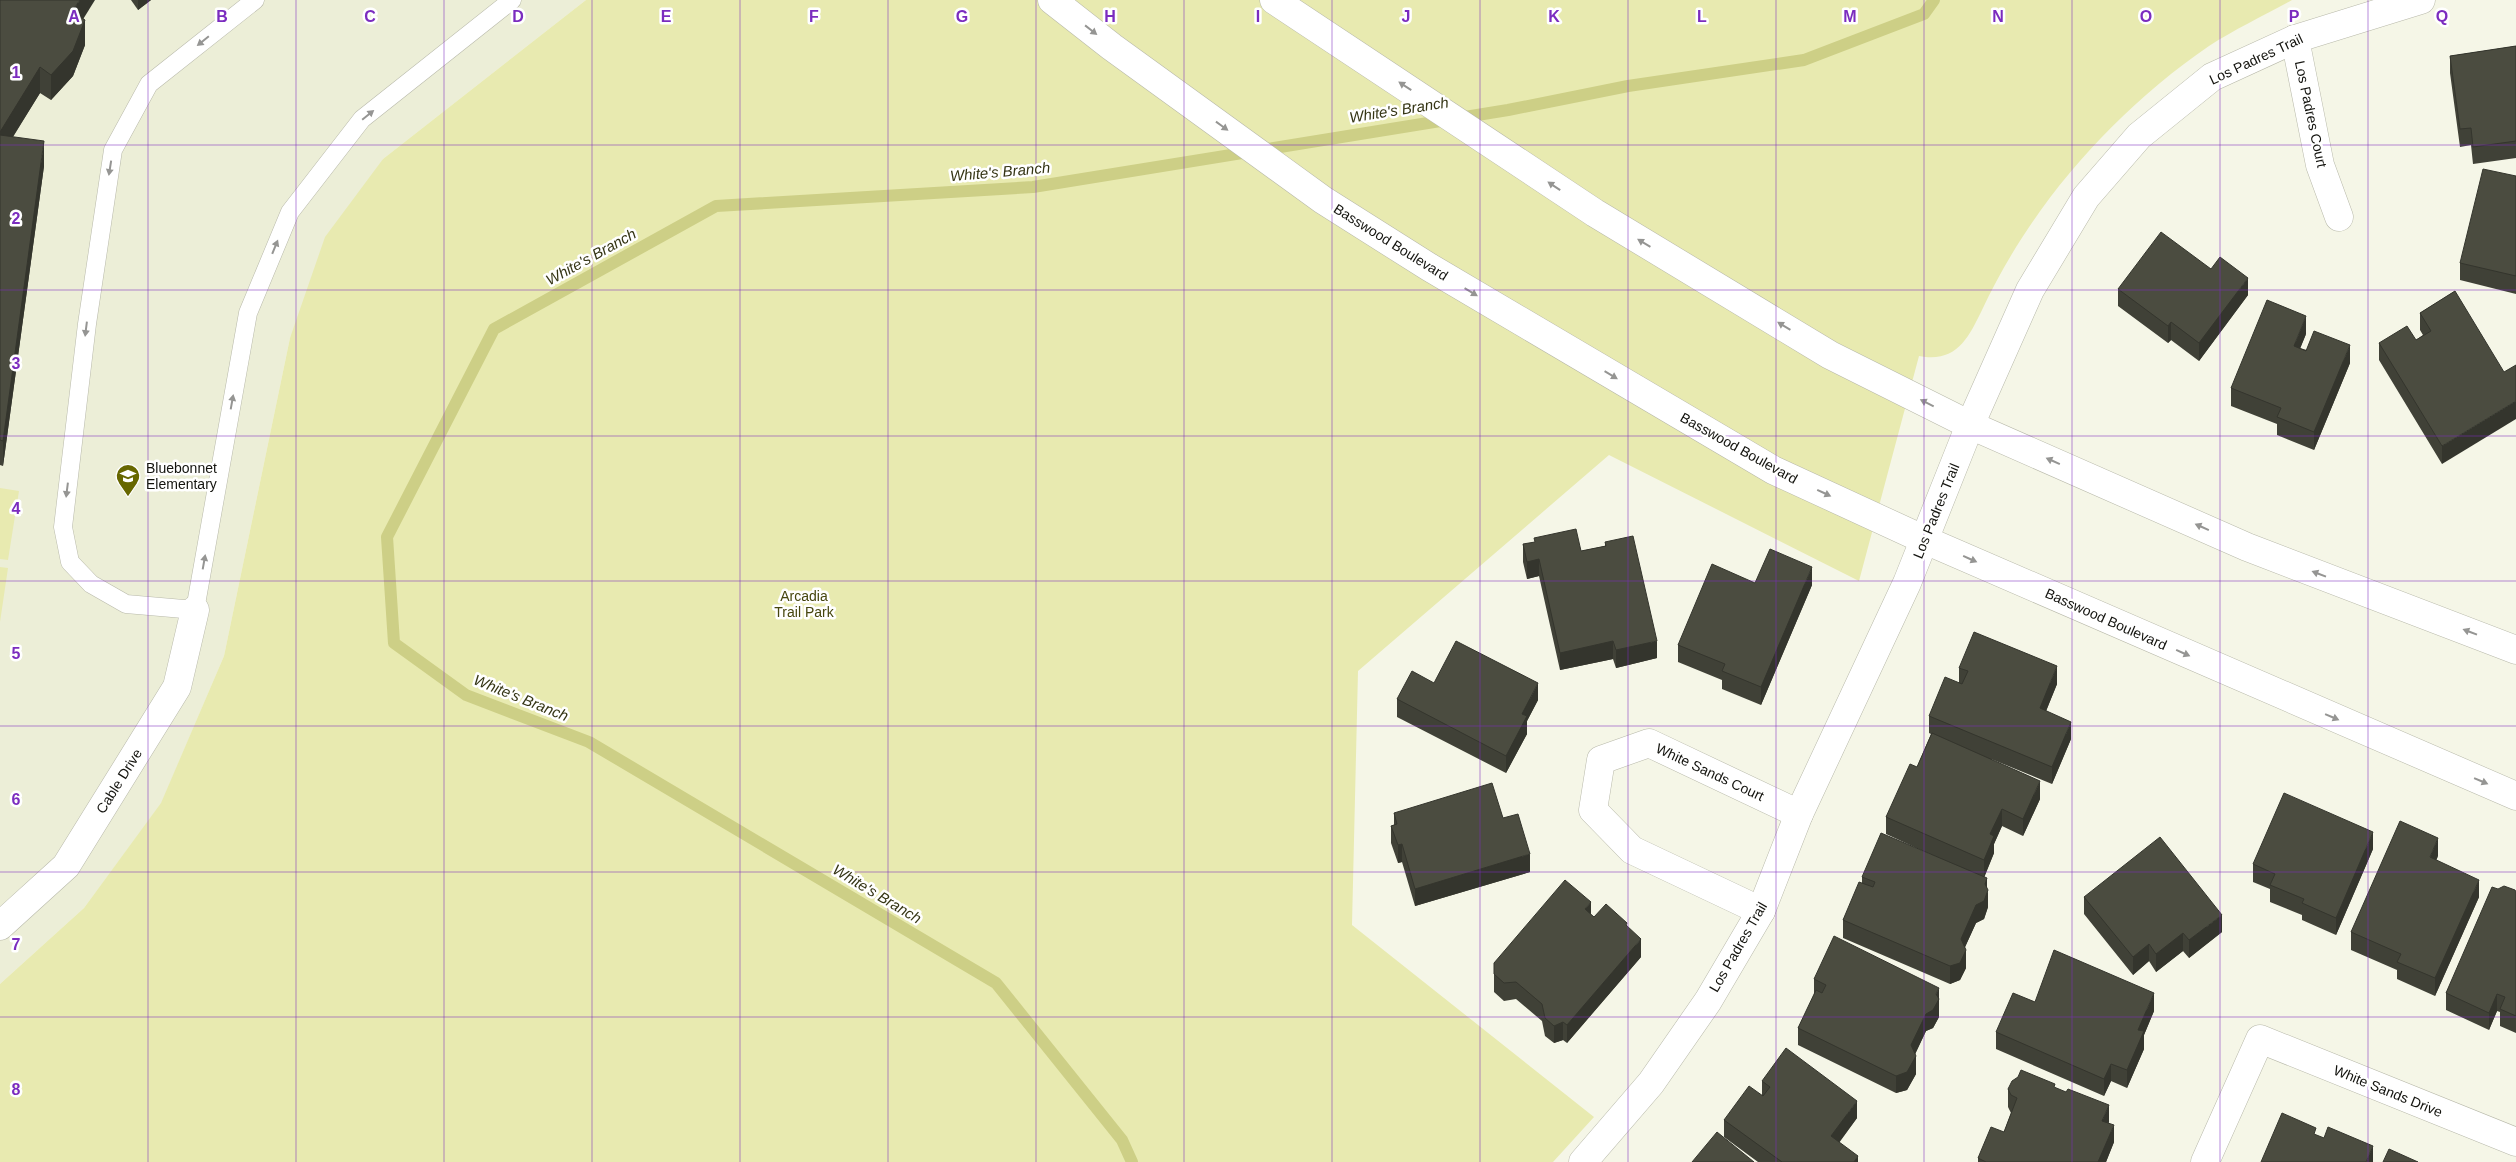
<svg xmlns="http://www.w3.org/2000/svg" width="2516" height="1162" font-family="Helvetica,sans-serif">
<rect width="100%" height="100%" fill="#f5f6e7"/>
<polygon fill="#eceed7" points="0,0 586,0 383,159 290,338 224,656 161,804 84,908 0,984"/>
<g fill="#e8eab0">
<path d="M586,0H2292C2265,15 2235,29 2209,46C2113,112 2031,205 1982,310C1968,339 1956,363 1919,356L1859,581L1609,455L1358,671L1352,925L1594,1117L1553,1162H0V984L84,908L161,803L224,656L290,338L325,237L383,159Z"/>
<polygon points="0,488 19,491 8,560 0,559"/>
<polygon points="0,567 8,568 0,622"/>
</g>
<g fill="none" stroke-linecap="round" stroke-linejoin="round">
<polyline stroke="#cdcf86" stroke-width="12" points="1132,1162 1122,1140 996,983 589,742 466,695 394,643 387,537 494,329 716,206 1033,187 1508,110 1628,86 1804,60 1924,14 1934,0"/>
<g stroke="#b8b9aa" stroke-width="19">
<polyline id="service" points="255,0 149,84 113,150 87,324 63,527 70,562 91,584 126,604 195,610 248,313 290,212 362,119 512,0"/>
</g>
<g stroke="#b8b9aa" stroke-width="29">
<g id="minor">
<polyline points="2295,39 2320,165 2339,217"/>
<polyline points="1761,911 1632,850 1593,810 1601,760 1649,743 1799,814"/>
<polyline points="0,926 66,866 177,687 195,610"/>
<polyline points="1583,1162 1651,1083 1708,1001 1761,911 1799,814 1907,583 1970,425 2030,290 2086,197 2139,136 2212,77 2295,39 2421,0"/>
<polyline points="2205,1162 2260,1039 2516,1142"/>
</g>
</g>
<g stroke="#b8b9aa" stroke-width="29">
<g id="secondary">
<polyline points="1052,0 1112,47 1323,200 1429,267 1773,470 1925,540 2516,796"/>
<polyline points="1274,0 1595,213 1830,355 1970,425 2247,547 2516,650"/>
</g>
</g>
<use href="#service" stroke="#fff" stroke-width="18"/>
<use href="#minor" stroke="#fff" stroke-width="28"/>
<use href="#secondary" stroke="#fff" stroke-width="28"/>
</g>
<g fill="#404137">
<polygon points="0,0 84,19 85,45 73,76 51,100 40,93 13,137 44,166 3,466 0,465"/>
<polygon points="131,0 151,0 138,10"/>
<polygon points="2516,46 2516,158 2473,164 2471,145 2460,147 2450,73 2450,56"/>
<polygon points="2516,176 2516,294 2460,280 2460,263"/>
<polygon points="2211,269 2248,295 2199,361 2171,340 2168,343 2118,306 2118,289"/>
<polygon points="2455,291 2442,464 2379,360 2379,343 2416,340 2423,335 2420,330 2420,313"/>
<polygon points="2306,334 2300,348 2350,363 2314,450 2277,435 2277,424 2231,406 2231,388"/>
<polygon points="1605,542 1657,658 1616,668 1613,659 1560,670 1539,576 1527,579 1523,562 1523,544 1581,551 1605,546"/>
<polygon points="1755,583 1812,585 1761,705 1722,689 1722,680 1678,662 1678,645"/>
<polygon points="1959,668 2057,684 2046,711 2071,739 2052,784 1991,759 2040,799 2023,836 2002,826 1994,844 1994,853 1984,877 1987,888 1988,907 1984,919 1976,923 1965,947 1966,968 1960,980 1950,984 1843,938 1843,920 1862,883 1862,877 1936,857 1886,834 1886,817 1917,767 1931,734 1929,733 1929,716 1959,683"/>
<polygon points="1434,683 1538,700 1527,721 1527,734 1506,773 1397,717 1397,699"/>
<polygon points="1394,813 1503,818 1530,872 1415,906 1402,862 1398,863 1391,843 1391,826 1394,825"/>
<polygon points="2373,849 2336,935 2302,920 2302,915 2270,902 2270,889 2253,882 2253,864"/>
<polygon points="2438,856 2436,860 2479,897 2435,996 2397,979 2397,970 2351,950 2351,932"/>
<polygon points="2498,889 2516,892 2516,1033 2500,1026 2500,1012 2497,1011 2489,1030 2446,1010 2446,993"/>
<polygon points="2084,897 2222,932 2189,958 2183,951 2156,972 2149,961 2133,975 2084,914"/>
<polygon points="1591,915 1594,917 1627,927 1641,957 1567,1043 1563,1040 1554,1043 1545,1036 1542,1021 1516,999 1504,1001 1494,992 1494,963"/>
<polygon points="1814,979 1939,1005 1939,1017 1933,1028 1926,1031 1915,1054 1916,1074 1907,1090 1896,1093 1798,1045 1798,1028 1814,996"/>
<polygon points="2035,1002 2154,1011 2144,1035 2144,1049 2127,1088 2111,1081 2104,1096 1996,1049 1996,1032"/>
<polygon points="1762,1081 1857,1118 1839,1142 1858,1162 1758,1162 1724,1137 1724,1120 1762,1095"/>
<polygon points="2055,1088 2109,1123 2114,1142 2106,1162 1978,1162 1978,1158 2004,1132 2011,1113 2008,1107 2008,1089"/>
</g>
<g fill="#34352d">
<polygon points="80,0 95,0 72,37 72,11"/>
<polygon points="138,0 151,0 138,10"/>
<polygon points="85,20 85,45 73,76 51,100 51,75"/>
<polygon points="40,67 40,93 0,157 0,132"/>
<polygon points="44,141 44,166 3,466 3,441"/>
<polygon points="2248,278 2248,295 2199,361 2199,343"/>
<polygon points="2306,316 2306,334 2294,364 2294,346"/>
<polygon points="2171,322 2171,340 2168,343 2168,326"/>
<polygon points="2350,345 2350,363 2314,450 2314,432"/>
<polygon points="2516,401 2516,419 2442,464 2442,446"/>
<polygon points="1539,559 1539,576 1527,579 1527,562"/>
<polygon points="1812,567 1812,585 1761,705 1761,687"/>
<polygon points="1613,641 1613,659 1560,670 1560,653"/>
<polygon points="1657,641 1657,658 1616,668 1616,650"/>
<polygon points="2057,666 2057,684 2040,726 2040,708"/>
<polygon points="1538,683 1538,700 1527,721 1527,734 1506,773 1506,756 1522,714"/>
<polygon points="2071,722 2071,739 2052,784 2052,767"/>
<polygon points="2040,781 2040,799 2023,836 2023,819"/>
<polygon points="2002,809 2002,826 1994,844 1994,853 1984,878 1984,860 1990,834"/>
<polygon points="2373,832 2373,849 2336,935 2336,918"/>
<polygon points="2438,838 2438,856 2430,875 2430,857"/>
<polygon points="1402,844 1402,862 1398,863 1398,845"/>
<polygon points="1530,854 1530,872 1415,906 1415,889"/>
<polygon points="1987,878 1987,893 1988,890 1988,907 1984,919 1976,923 1961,956 1961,939"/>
<polygon points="2479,880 2479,897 2435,996 2435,978"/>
<polygon points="1591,902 1591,919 1585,909"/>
<polygon points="2222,915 2222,932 2189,958 2189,940"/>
<polygon points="2183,933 2183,951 2156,972 2156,954"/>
<polygon points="1641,939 1641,957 1567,1043 1567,1025"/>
<polygon points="2149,944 2149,961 2133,975 2133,957"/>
<polygon points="1966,950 1966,968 1960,980 1950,984 1950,966"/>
<polygon points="1939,988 1939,1017 1933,1028 1926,1031 1911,1063 1911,1045"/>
<polygon points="2154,993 2154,1011 2144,1035 2144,1049 2127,1088 2127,1070 2138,1030"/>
<polygon points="2497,994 2497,1011 2489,1030 2489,1013"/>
<polygon points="1563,1022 1563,1040 1554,1043 1554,1026"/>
<polygon points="1916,1056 1916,1074 1907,1090 1896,1093 1896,1076"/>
<polygon points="2111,1064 2111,1081 2104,1096 2104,1079"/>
<polygon points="1857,1101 1857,1118 1831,1154 1831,1136"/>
<polygon points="2109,1105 2109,1123 2102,1121"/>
<polygon points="2114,1125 2114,1142 2106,1162 2098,1162"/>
<polygon points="2373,1146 2373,1162 2366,1162"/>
<polygon points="1858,1156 1858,1162 1854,1162"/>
</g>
<g fill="#4b4c40" stroke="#34352d">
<polygon points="0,0 80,0 72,11 85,20 73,51 51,75 40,67 0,132"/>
<polygon points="2516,46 2516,141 2473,147 2471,128 2460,129 2450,56"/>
<polygon points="0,135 44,141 3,441 0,440"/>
<polygon points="2483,169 2516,176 2516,276 2460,263"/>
<polygon points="2161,232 2211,269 2220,257 2248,278 2199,343 2171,322 2168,326 2118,289"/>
<polygon points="2455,291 2504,372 2516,365 2516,401 2442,446 2379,343 2407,326 2416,340 2431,331 2420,313"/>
<polygon points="2267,300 2306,316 2294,346 2306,351 2314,331 2350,345 2314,432 2277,417 2281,408 2231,388"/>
<polygon points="1576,529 1581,551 1606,546 1605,542 1633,536 1657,641 1616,650 1613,641 1560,653 1539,559 1527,562 1523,544 1535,542 1534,538"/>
<polygon points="1770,549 1812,567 1761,687 1722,671 1725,664 1678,645 1712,564 1755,583"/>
<polygon points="1974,632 2057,666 2040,708 2071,722 2052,767 1929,716 1945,677 1962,684 1968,671 1959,668"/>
<polygon points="1456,641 1538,683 1522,714 1527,716 1506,756 1397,699 1412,671 1434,683"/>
<polygon points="1932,733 2040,781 2023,819 2002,809 1990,834 1994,836 1984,860 1886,817 1910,764 1917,767"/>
<polygon points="1492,783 1503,818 1518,814 1530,854 1415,889 1402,844 1398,845 1391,826 1397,824 1394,813"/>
<polygon points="2284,793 2373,832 2336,918 2302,903 2304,899 2270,885 2275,874 2253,864"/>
<polygon points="2400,821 2438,838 2430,857 2479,880 2435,978 2397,962 2401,954 2351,932"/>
<polygon points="1881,833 1987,878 1985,884 1988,890 1984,901 1976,905 1961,939 1966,950 1960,963 1950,966 1843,920 1859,882 1873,887 1875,882 1862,877"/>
<polygon points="2160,837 2222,915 2189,940 2183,933 2156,954 2149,944 2133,957 2084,897"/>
<polygon points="1565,880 1591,902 1585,909 1594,917 1606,904 1627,923 1626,925 1641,939 1567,1025 1563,1022 1554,1026 1545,1018 1542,1004 1516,982 1504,983 1494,974 1494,963"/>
<polygon points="2504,886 2515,890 2516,892 2516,1016 2500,1009 2505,997 2497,994 2489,1013 2446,993 2492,887 2498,889"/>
<polygon points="1834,936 1939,988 1936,994 1939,999 1933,1010 1926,1014 1911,1045 1916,1056 1907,1072 1896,1076 1798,1028 1816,990 1822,993 1826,985 1814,979"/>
<polygon points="2054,950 2154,993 2138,1030 2144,1031 2127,1070 2111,1064 2104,1079 1996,1032 2013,993 2035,1002"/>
<polygon points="1786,1048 1857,1101 1831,1136 1858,1156 1854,1162 1782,1162 1724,1120 1749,1086 1763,1096 1770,1087 1762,1081"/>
<polygon points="2021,1070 2055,1084 2054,1087 2066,1092 2068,1089 2109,1105 2102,1121 2114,1125 2098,1162 1986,1162 1978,1158 1991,1127 2004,1132 2017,1098 2011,1095 2008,1089 2012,1081 2018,1077"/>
<polygon points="2282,1113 2316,1128 2314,1134 2324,1138 2328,1127 2373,1146 2366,1162 2261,1162"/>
<polygon points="1717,1132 1754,1162 1692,1162"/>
<polygon points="2389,1149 2418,1162 2383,1162"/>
</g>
<defs><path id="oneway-solid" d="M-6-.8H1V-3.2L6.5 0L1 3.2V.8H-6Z" transform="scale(1.25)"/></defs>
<g fill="#959593">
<use href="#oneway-solid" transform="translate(1091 30) rotate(38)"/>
<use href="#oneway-solid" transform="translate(203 41) rotate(141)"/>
<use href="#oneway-solid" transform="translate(1405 86) rotate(-147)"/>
<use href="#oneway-solid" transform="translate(368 115) rotate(-39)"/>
<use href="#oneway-solid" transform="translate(1222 126) rotate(36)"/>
<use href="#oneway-solid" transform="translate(110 168) rotate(99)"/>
<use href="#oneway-solid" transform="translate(1554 186) rotate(-146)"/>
<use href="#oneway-solid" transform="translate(1644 243) rotate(-149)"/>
<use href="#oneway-solid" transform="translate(275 247) rotate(-68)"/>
<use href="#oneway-solid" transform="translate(1471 292) rotate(31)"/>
<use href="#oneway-solid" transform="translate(1784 326) rotate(-149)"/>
<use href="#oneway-solid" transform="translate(86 329) rotate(97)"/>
<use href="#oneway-solid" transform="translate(1611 375) rotate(31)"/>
<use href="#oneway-solid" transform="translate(232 402) rotate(-80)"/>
<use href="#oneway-solid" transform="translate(1927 403) rotate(-153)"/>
<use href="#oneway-solid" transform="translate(2053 461) rotate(-156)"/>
<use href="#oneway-solid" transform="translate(67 490) rotate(97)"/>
<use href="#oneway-solid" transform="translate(1824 493) rotate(25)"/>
<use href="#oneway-solid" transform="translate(2202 527) rotate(-156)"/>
<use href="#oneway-solid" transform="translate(1970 559) rotate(24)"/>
<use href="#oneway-solid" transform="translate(204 562) rotate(-80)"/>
<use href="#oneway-solid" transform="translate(2319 574) rotate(-159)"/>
<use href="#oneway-solid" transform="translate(2470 632) rotate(-159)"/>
<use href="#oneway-solid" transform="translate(2183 653) rotate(24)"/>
<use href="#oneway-solid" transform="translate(2332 717) rotate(23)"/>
<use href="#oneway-solid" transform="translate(2481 781) rotate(23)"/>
</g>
<path fill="none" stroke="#7b2cbf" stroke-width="1" stroke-opacity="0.55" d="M148,0V1162M296,0V1162M444,0V1162M592,0V1162M740,0V1162M888,0V1162M1036,0V1162M1184,0V1162M1332,0V1162M1480,0V1162M1628,0V1162M1776,0V1162M1924,0V1162M2072,0V1162M2220,0V1162M2368,0V1162M0,145H2516M0,290H2516M0,436H2516M0,581H2516M0,726H2516M0,872H2516M0,1017H2516"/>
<defs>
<g id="school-pin" transform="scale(1.25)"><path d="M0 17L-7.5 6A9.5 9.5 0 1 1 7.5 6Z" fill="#676700" stroke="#fff"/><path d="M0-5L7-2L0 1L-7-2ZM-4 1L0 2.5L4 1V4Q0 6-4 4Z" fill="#fff"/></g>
</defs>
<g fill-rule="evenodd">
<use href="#school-pin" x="128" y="476"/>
</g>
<g text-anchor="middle" stroke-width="5" stroke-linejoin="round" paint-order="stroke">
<g font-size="14" fill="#13130e" stroke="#fff">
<text transform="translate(2256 59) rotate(-25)" y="5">Los Padres Trail</text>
<text transform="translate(2311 114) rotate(78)" y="5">Los Padres Court</text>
<text transform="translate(1391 242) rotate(32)" y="5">Basswood Boulevard</text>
<text transform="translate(1739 448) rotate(29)" y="5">Basswood Boulevard</text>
<text transform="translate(1936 511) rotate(-68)" y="5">Los Padres Trail</text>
<text transform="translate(2106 619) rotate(24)" y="5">Basswood Boulevard</text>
<text transform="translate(1710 772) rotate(25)" y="5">White Sands Court</text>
<text transform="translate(119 781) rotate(-58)" y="5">Cable Drive</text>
<text transform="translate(1738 947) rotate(-60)" y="5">Los Padres Trail</text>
<text transform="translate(2388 1091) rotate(22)" y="5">White Sands Drive</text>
</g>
<g font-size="14" fill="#13130e" stroke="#fff" text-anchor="start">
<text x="146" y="473">Bluebonnet<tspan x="146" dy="16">Elementary</tspan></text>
</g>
<g font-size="14" fill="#46460e" stroke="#fff">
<text x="804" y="601">Arcadia<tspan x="804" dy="16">Trail Park</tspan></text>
</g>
<g font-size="15" font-style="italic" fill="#353515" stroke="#fff">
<text transform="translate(1399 110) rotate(-9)" y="5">White's Branch</text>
<text transform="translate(1000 172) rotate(-5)" y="5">White's Branch</text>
<text transform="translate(591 257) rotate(-29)" y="5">White's Branch</text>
<text transform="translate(521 698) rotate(22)" y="5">White's Branch</text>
<text transform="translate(877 894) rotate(31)" y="5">White's Branch</text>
</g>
</g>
<g font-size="16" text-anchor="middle" font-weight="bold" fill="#7b2cbf" stroke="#fff" stroke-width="5" stroke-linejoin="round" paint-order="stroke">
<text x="74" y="22">A</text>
<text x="222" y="22">B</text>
<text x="370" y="22">C</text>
<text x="518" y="22">D</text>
<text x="666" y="22">E</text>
<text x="814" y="22">F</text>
<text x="962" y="22">G</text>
<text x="1110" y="22">H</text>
<text x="1258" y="22">I</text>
<text x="1406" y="22">J</text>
<text x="1554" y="22">K</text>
<text x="1702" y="22">L</text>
<text x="1850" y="22">M</text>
<text x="1998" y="22">N</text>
<text x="2146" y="22">O</text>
<text x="2294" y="22">P</text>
<text x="2442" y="22">Q</text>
<text x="16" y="78">1</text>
<text x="16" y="224">2</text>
<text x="16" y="369">3</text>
<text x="16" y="514">4</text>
<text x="16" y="659">5</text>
<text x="16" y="805">6</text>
<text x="16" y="950">7</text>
<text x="16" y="1095">8</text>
</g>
</svg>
